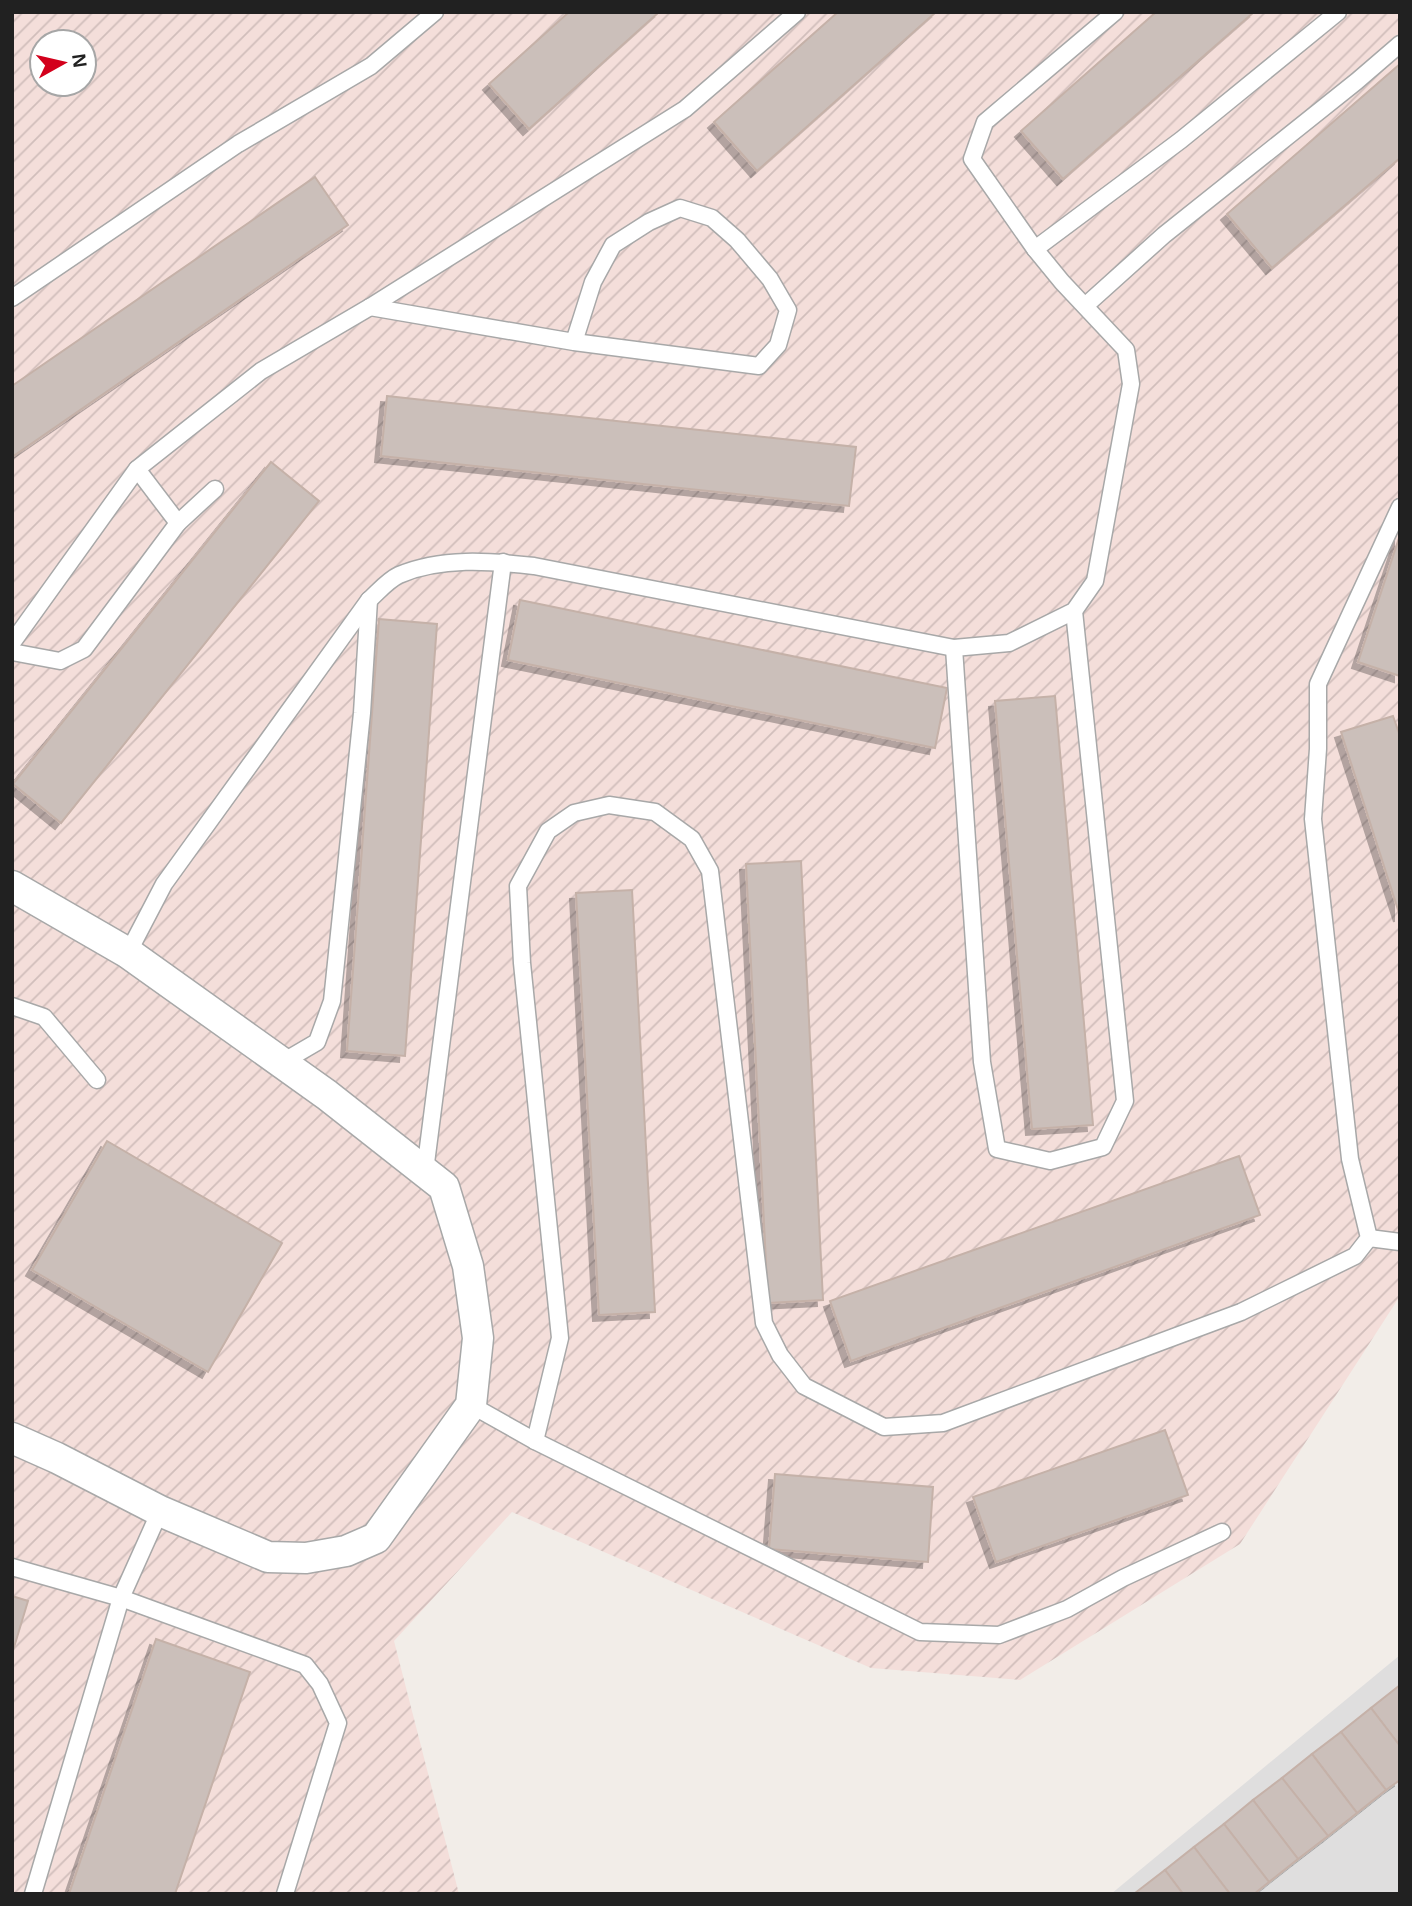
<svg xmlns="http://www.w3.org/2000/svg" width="1412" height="1906" font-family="Helvetica,sans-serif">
<defs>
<pattern id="military-furrows" width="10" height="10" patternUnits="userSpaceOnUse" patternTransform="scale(1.75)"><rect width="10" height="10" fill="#f4deda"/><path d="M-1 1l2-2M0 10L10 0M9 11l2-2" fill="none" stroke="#d1bebb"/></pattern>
<filter id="shadow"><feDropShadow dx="-6" dy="6" stdDeviation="0" flood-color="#0004"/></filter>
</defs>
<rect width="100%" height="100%" fill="#f2ede8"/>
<polygon fill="#dfdede" points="1400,1655 1400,1894 1111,1894"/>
<path fill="url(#military-furrows)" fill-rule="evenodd" d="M12,12H1400V1296L1240,1544L1020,1680L871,1668L512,1512L394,1641L459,1894H12ZM42,42H84V84H42Z"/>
<g fill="#cbbfba" stroke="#c5b1a8" stroke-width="2" filter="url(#shadow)">
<polygon points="569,12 659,12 529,129 489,84"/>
<polygon points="838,12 936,12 757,171 714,122"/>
<polygon points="1156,12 1254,12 1063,179 1021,131"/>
<polygon points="1400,64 1400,158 1272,268 1227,214"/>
<polygon points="315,177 348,225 12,457 12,386"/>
<polygon points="387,396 856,447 849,506 381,456"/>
<polygon points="271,462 319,501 61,823 13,784"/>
<polygon points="1400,535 1400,676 1358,662"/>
<polygon points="520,600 947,688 935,748 508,660"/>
<polygon points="379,619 437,624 405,1056 347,1051"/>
<polygon points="1055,696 1093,1125 1032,1129 995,701"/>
<polygon points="1393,716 1400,736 1400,916 1341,732"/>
<polygon points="801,861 823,1300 768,1303 746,864"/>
<polygon points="632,890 655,1312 599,1315 576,893"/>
<polygon points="107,1141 282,1243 208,1372 32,1270"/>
<polygon points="1239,1156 1260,1215 851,1361 830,1301"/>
<polygon points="1165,1430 1188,1495 996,1562 973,1497"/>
<polygon points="775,1474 933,1487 928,1562 769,1549"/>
<polygon points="12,1596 28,1601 12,1654"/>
<polygon points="156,1639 250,1672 175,1894 69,1894"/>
<polygon points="1400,1685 1400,1746 1371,1708"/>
<polygon points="1371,1708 1400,1746 1400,1780 1386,1790 1341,1732"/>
<polygon points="1341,1732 1386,1790 1357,1813 1312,1754"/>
<polygon points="1312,1754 1357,1813 1328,1836 1282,1778"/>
<polygon points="1282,1778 1328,1836 1298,1859 1253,1800"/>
<polygon points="1253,1800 1298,1859 1269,1882 1224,1824"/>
<polygon points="1224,1824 1269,1882 1254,1894 1230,1894 1194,1847"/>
<polygon points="1194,1847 1230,1894 1183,1894 1165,1870"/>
<polygon points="1165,1870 1183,1894 1136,1894 1135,1893"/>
</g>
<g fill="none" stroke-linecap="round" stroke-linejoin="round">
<g stroke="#a8a8a8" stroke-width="19">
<g id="service">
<polyline points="1035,249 1181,140 1338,12"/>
<polyline points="12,298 238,144 371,66 435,12"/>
<polyline points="1085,306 1164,235 1357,81 1400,44"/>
<polyline points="370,307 574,342 759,366 778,345 788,310 770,279 737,240 712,218 680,208 649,222 613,245 593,282 574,342"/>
<polyline points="178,523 215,489"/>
<polyline points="12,643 137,469 261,371 370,307 685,109 797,12"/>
<polyline points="954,648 982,1062 997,1149 1050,1161 1103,1147 1125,1101 1074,611"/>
<polyline points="12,652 60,661 84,649 178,523 137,469"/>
<path d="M128,953L164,884L369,600C378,592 388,580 399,575C441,557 490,561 534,566L954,648L1009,643L1074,611L1095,581L1131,384L1126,350L1062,282L1035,249L972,159L985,122L1115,12"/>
<polyline points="12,1006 44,1017 97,1080"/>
<polyline points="281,1063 317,1042 332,1001 362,713 369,600"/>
<polyline points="425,1171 503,562"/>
<polyline points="1369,1238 1400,1242"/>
<polyline points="471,1405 535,1441 920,1632 999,1635 1067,1609 1123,1578 1222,1532"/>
<polyline points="535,1441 560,1338 522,963 518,886 548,831 574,813 609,805 655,812 692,839 710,871 764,1323 780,1355 804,1386 884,1427 943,1423 1241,1312 1355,1256 1369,1238 1350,1159 1313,819 1318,749 1318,684 1400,507"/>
<polyline points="12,1567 121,1598 305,1665 320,1684 338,1723 285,1894"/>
<polyline points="33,1894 121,1598 160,1511"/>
</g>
</g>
<g stroke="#a8a8a8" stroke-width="33">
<polyline id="minor" points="12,886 128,953 327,1095 444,1187 468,1266 478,1338 471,1405 376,1538 346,1551 306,1558 268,1557 160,1511 57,1458 12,1438"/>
</g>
<use href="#service" stroke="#fff" stroke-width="16"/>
<use href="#minor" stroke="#fff" stroke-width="30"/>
</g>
<rect width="1412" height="1906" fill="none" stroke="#212121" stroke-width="28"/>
<g transform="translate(63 63) rotate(82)"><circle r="33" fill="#ffffff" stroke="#a6a6a6" stroke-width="2"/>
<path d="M0-5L12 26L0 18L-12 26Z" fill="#d3001c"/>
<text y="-10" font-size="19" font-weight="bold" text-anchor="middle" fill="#212121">N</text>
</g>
</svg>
